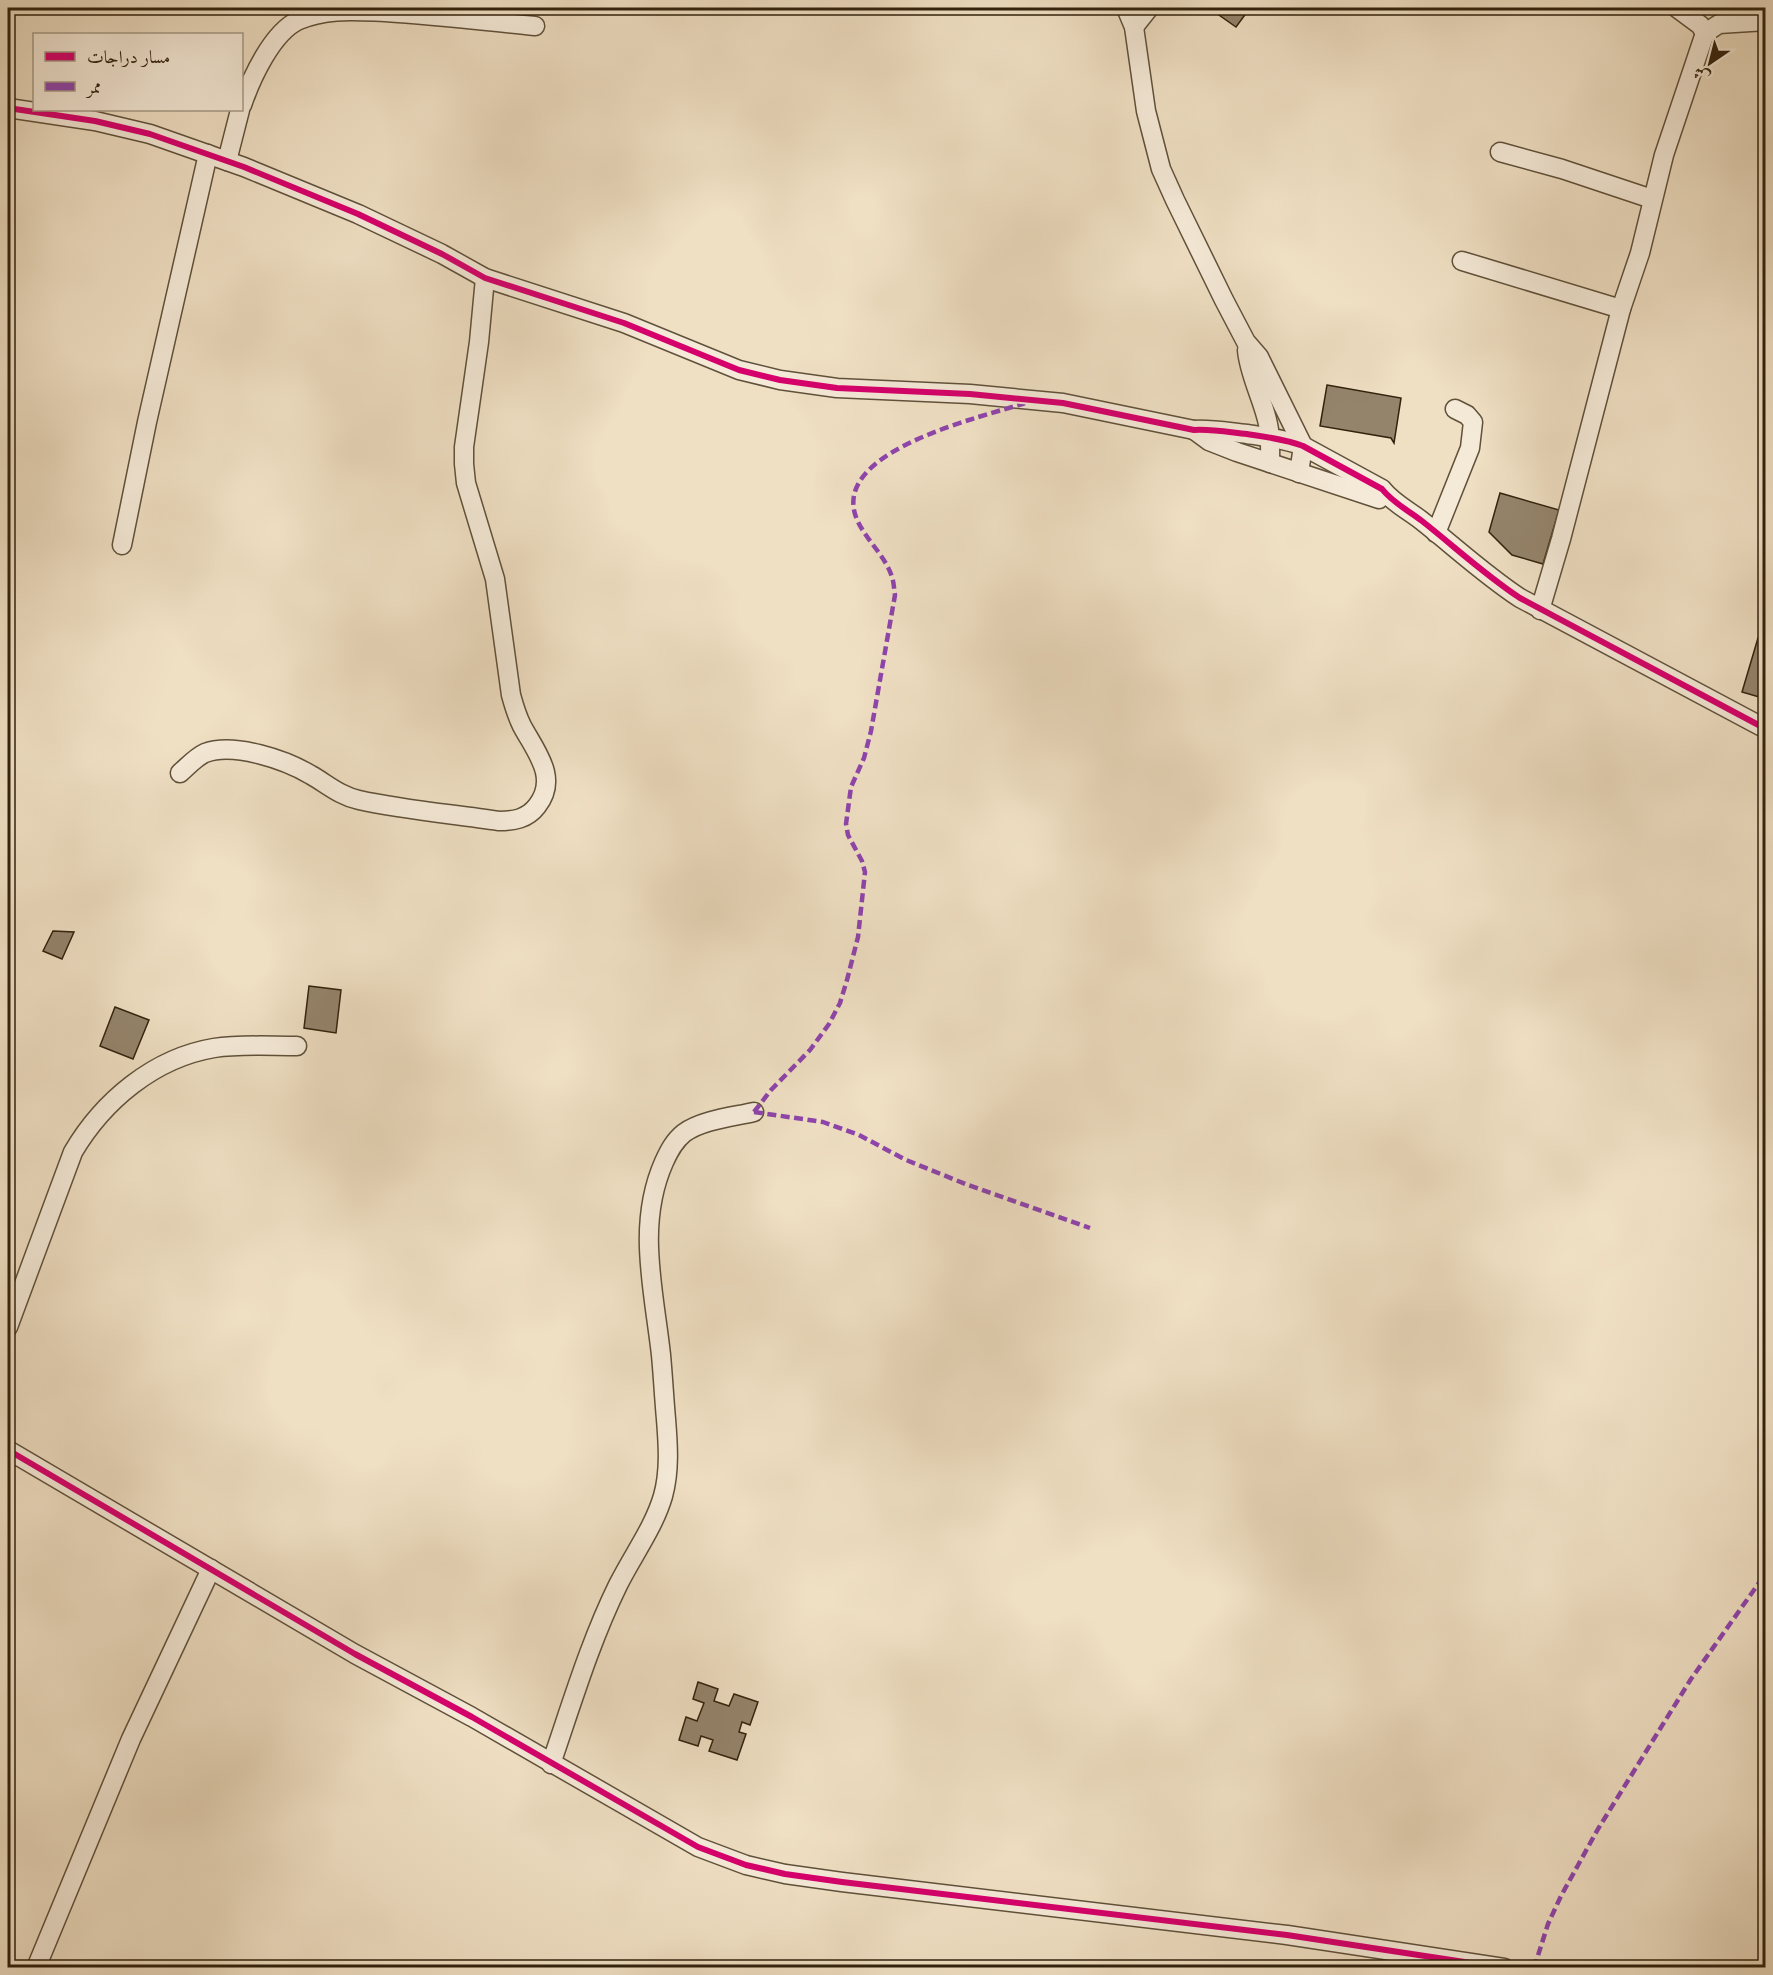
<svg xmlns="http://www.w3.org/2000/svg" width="1773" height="1975" font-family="'IM FELL Great Primer',Amiri,serif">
<rect width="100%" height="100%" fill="#efdfc3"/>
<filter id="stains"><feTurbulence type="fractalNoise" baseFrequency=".00333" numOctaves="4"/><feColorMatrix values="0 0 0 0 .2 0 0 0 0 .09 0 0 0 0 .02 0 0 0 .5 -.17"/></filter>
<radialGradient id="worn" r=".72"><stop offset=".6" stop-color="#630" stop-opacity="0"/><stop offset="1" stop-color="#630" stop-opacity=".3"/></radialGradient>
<g fill="#94846c" stroke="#31220d" stroke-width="1.5">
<polygon points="1209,8 1250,8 1236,27"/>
<polygon points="1327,385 1401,398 1394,443 1391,438 1320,426"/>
<polygon points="1500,493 1559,510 1543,564 1512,555 1489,532"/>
<polygon points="1758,638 1766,640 1766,699 1742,692"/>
<polygon points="53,931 74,932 62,959 43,951"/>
<polygon points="309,986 341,990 336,1033 304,1028"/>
<polygon points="115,1007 149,1020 133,1059 100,1046"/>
<polygon points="698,1682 718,1689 714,1701 729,1706 734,1694 758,1702 750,1725 742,1722 739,1732 746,1734 737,1760 709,1751 713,1740 701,1736 698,1746 679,1740 686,1717 697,1721 704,1703 693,1699"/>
</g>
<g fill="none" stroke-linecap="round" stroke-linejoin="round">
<g stroke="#60513a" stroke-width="21">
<g id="minor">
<polyline points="1126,8 1134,27 1146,111 1161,169 1175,200 1224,300 1246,342 1259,357 1303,446 1299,473"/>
<polyline points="1677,8 1700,25 1705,33"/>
<polyline points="1134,27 1149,8"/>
<path d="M242,105C251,79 272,32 299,20C327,8 356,11 385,12C435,15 485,21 535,26"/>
<path d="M8,108L95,121L150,134L244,167L358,214L442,254L485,278L624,323L739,370L780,380L837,388L970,394L1063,403L1194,430C1212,429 1228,432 1247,434C1267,437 1284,439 1303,446L1382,489C1393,503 1408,510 1422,521C1455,547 1485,575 1520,598L1766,729"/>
<polyline points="1500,152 1562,169 1652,199"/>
<polyline points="227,161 240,110"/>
<polyline points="1462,261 1621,309"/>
<path d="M1247,350C1249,375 1263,399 1268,424C1271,437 1270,450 1270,463"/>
<polyline points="1194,430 1209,441 1237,452 1379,499"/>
<polyline points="1436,533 1470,448 1473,422 1467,415 1455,409"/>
<polyline points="122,545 147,422 208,154"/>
<polyline points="1540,610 1561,539 1621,309 1640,253 1664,155 1705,33 1719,24 1766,21"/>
<path d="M180,773C188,766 196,757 205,753C234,742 286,760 311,775C327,784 340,796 359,800C404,810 453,814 499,821C514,821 527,819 537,806C559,778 536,752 522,726C517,716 514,706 511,695L495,579L466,483L464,464V447L479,342L485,278"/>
<path d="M8,1327L73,1152C103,1101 154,1058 214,1048C241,1044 270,1046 297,1046"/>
<polyline points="8,1450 355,1654 472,1717 698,1847 746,1865 785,1874 842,1882 1287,1935 1504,1968"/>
<path d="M551,1764C572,1703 590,1642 618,1585C633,1555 654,1527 663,1496C670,1471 668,1444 666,1419C664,1397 663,1376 661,1355C654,1290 636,1225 664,1162C669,1151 674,1141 684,1133C702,1120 732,1117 754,1112"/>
<polyline points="36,1968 131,1739 211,1569"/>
</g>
</g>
<use href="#minor" stroke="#f5ead8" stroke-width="18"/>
<g stroke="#8e44ad" stroke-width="4.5" stroke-dasharray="9 4.5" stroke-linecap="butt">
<path d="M754,1112L771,1090L810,1050L829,1024L840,1003L847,980L858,937L865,872L862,861L848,835L846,824L851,787L864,758L871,731L895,595C894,589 894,583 892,577C885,554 862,537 855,514C836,449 983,417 1025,403"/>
<polyline points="754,1112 823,1122 859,1135 906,1160 968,1185 1090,1228"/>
<polyline points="1534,1968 1548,1924 1561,1896 1598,1829 1691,1679 1766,1573"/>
</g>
<g stroke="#f5ead8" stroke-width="10">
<g id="cycleway">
<path d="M8,108L95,121L150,134L244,167L358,214L442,254L485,278L624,323L739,370L780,380L837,388L970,394L1063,403L1194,430C1212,429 1228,432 1247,434C1267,437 1284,439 1303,446L1382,489C1393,503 1408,510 1422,521C1455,547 1485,575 1520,598L1766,729"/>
<polyline points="8,1450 355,1654 472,1717 698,1847 746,1865 785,1874 842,1882 1287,1935 1504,1968"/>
</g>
</g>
<use href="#cycleway" stroke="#d6006c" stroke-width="6"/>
</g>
<rect width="1773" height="1975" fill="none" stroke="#efdfc3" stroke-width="30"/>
<rect x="9" y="9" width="1755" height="1957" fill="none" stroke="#31220d" stroke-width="3"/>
<rect x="15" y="15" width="1743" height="1945" fill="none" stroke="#31220d" stroke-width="1.5"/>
<rect x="33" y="33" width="210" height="78" fill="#f5ead8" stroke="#a79a87" stroke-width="1.5"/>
<rect x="45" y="52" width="30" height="9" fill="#d6006c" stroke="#a79a87" stroke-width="1.5"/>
<text x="87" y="63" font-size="18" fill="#31220d">مسار دراجات</text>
<rect x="45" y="82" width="30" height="9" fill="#8e44ad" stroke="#a79a87" stroke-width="1.5"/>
<text x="87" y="93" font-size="18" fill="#31220d">ممر</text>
<g transform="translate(1710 63) rotate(215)" stroke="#f5ead8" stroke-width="4.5" paint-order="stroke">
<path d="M0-4.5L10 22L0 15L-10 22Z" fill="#31220d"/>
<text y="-9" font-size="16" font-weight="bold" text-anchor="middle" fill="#31220d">ش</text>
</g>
<rect width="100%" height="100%" filter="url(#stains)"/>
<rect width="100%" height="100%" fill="url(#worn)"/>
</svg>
